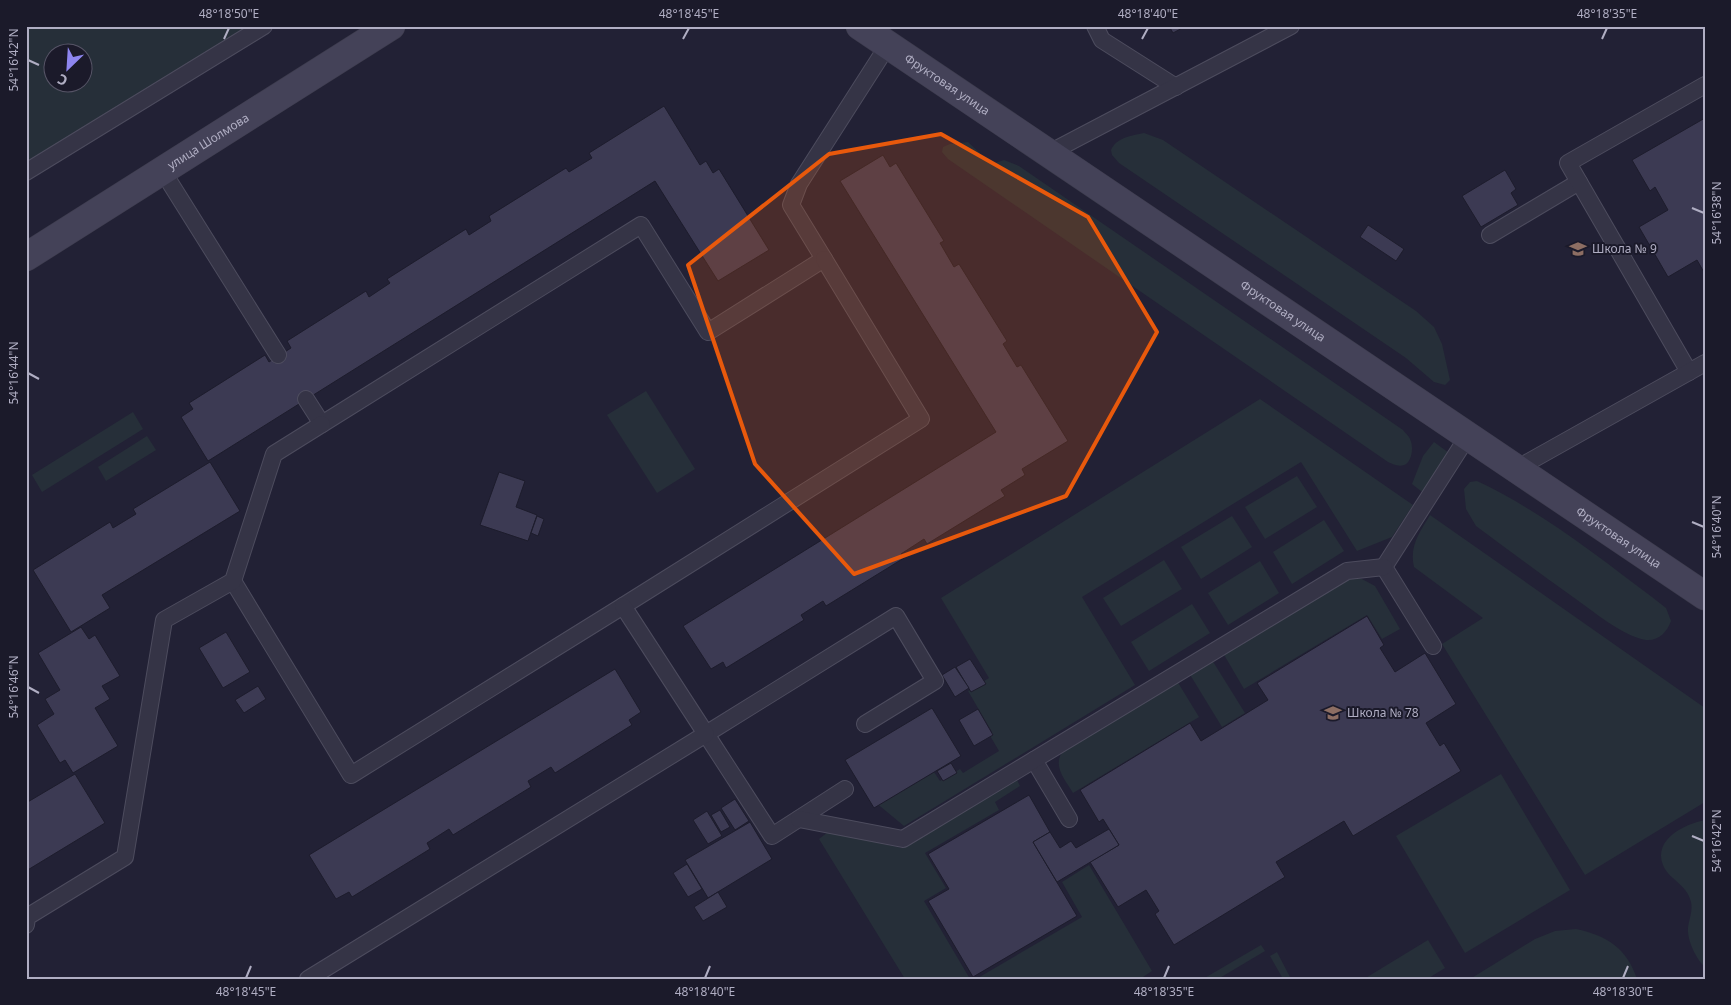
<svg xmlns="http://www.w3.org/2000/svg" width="1731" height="1005" font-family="'Noto Sans',sans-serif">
<rect width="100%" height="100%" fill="#222135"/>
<g fill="#262f39" fill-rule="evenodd">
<path d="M26,26H271L26,177ZM52,52H82V82H52Z"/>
<path d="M1144,133L1163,140L1416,311L1434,327L1442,344L1450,380L1445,385L1434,382L1406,358L1119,163L1112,155L1111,150C1117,137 1131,136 1144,133Z"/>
<path d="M968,142L988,161L995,163L1004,160L1019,166L1403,430C1405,433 1409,436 1410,439C1414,447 1412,462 1404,465C1398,467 1393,464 1388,462L948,159L942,152L943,147L950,144Z"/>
<polygon points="646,391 695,469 657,493 607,415"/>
<polygon points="1260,399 1413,505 1392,537 1357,551 1301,462 1082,597 1135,685 904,826 875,802 932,769 940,781 960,769 963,773 999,751 989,734 992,732 968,691 989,678 941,598"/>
<polygon points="133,412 143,429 42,492 32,475"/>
<polygon points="147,436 156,450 106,481 98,467"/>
<polygon points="1434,442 1449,453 1426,495 1412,484 1423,456"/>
<polygon points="1297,476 1317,507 1265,539 1245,507"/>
<path d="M1477,481C1541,511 1596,555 1652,597L1666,608L1671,621C1667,632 1659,641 1646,640C1622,636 1593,611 1573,597C1541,574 1508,550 1476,526L1466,509L1464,489L1470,482Z"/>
<path d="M1430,515L1705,708V802L1585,875L1442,644L1483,618L1414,567C1409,546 1420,532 1430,515Z"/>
<polygon points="1232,516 1252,547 1201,579 1181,547"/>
<polygon points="1324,520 1344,551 1292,584 1273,552"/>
<polygon points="1164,560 1182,589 1121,626 1103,598"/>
<polygon points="1260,561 1279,593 1228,625 1208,593"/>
<polygon points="1354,578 1362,579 1375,586 1400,629 1382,639 1367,615 1244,689 1223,653 1346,579"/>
<polygon points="1192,604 1210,633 1149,671 1131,642"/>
<polygon points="1212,660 1245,713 1222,727 1189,673"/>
<path d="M1177,681L1199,717L1073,793C1065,779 1051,765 1064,750Z"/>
<polygon points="1501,774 1570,890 1465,953 1396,836"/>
<polygon points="1017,780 1020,786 995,802 999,810 925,853 946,888 924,901 970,979 905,979 819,839 828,832 902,848"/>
<path d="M1705,820V967C1696,959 1687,940 1688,928C1689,919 1693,911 1691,902C1687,884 1668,879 1663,865C1653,839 1685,824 1705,820Z"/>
<polygon points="1089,865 1152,971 1140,979 976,979 1082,917 1062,882"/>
<path d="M1576,929C1607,936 1626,947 1637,979H1470L1535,939L1555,931Z"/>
<polygon points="1428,940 1445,968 1427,979 1364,979"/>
<polygon points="1261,945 1265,951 1218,979 1203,979"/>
<polygon points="1277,952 1291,979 1283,979 1270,956"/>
</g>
<g fill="#3c3a53" stroke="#1d1c2c">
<polygon points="1169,26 1186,26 1173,33"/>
<polygon points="664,106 700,165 706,161 713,173 719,169 769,250 718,281 655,181 208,461 181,417 193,409 189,403 265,355 269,362 291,348 287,341 366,291 369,297 390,283 387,279 466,229 469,235 491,221 489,216 566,168 569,172 592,158 589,153"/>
<polygon points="1705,118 1705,274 1697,260 1668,277 1639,227 1668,210 1655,187 1650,191 1632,160"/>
<polygon points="883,155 890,167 896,163 944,241 940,243 954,267 959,264 1007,341 1003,344 1017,367 1021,365 1068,441 1022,469 1025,475 1001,490 1005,496 927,544 924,539 901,554 904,558 826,606 823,601 801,615 804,620 726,668 723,662 711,669 683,626 996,432 840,181"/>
<polygon points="1505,170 1516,189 1511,193 1518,205 1481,227 1462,196"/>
<polygon points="1368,225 1404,249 1396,261 1360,237"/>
<polygon points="210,462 240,511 102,595 110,608 71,632 33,570 110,522 113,528 136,514 133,509"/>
<polygon points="499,472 525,481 516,507 537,515 528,541 480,525"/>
<polygon points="537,516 544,519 538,536 531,533"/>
<polygon points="1367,616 1384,645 1380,648 1395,672 1425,653 1456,704 1426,723 1440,746 1444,743 1461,771 1353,836 1344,821 1276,862 1285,877 1174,945 1155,914 1159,911 1146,890 1118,907 1090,862 1119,845 1103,819 1099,822 1080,790 1190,723 1201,741 1268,700 1257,683"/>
<polygon points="81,627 89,639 95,635 120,676 102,686 110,699 95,708 118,746 73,773 65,760 60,763 37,725 54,714 45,699 60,690 38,653"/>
<polygon points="226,632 250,672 223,688 199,648"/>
<polygon points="970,659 986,684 971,692 956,667"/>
<polygon points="955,667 969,688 955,697 942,675"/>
<polygon points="615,669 641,712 629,720 632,725 555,773 551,767 528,781 531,787 453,835 449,829 427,843 430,849 352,897 349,892 336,899 309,855"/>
<polygon points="258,686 266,699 244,713 235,700"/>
<polygon points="932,708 961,756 874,808 845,760"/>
<polygon points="978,709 993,735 974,746 959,720"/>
<polygon points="951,763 957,773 943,781 937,771"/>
<polygon points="75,774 105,823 26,871 26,803"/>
<polygon points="1029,795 1050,832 1033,842 1077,916 973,977 928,901 949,889 928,854"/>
<polygon points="735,799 749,821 735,830 721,808"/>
<polygon points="720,810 730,827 721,832 711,815"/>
<polygon points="707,811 722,836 708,844 693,820"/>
<polygon points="750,822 772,859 708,898 685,860"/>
<polygon points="1109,829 1119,845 1057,882 1033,842 1050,832 1060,848 1071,841 1076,848"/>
<polygon points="687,864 702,889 688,897 673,873"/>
<polygon points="718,892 727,907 703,921 694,907"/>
</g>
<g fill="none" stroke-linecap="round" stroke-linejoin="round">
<g stroke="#4d4c5e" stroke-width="18">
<g id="lane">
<polyline points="1095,26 1102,40 1176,87"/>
<polyline points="1049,153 1291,26"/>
<polyline points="162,170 278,355"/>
<polyline points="26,172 264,26"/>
<polyline points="1490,235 1579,182"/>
<polyline points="1689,372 1568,163 1705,85"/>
<polyline points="306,399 322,424 641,225 708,332 824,259 791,205 799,184 888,45"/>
<polyline points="1516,469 1705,363"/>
<polyline points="233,581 351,775 623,606 921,419 824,259"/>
<polyline points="1433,646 1384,567 1468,436"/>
<polyline points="1034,760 1069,819"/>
<polyline points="845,789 772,836 706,734 896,616 935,681 865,724"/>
<polyline points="799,819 903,839 1347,571 1384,567"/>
<polyline points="26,925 27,917 125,857 164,620 233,581 274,454 322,424"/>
<polyline points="308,979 706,734 623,606"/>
</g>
</g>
<g stroke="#3c3b4c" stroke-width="29">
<g id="secondary">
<path id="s1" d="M860,26L1705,596"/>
<path id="s2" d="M26,257L391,26"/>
</g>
</g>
<use href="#lane" stroke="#353446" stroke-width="16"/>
<use href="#secondary" stroke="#444258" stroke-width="28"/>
</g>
<path fill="#e8590c" fill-opacity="0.2" stroke="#e8590c" stroke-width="4" stroke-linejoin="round" d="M941,134L1088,217L1157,332L1066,496L854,574L755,464L688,265L829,154Z"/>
<path fill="none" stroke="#b0aec3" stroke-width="2" d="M224,39L229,28M683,39L689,28M1142,39L1148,28M1602,39L1607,28M28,60L39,65M1692,208L1704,213M28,373L39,379M1692,522L1704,527M28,687L39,693M1692,836L1704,841M246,978L251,966M705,978L710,966M1164,978L1169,966M1623,978L1628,966"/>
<defs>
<g id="school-bare" transform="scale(1.35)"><path d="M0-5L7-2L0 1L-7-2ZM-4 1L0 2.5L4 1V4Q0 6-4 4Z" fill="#8d6e63" stroke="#1b1a2a" stroke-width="2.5" paint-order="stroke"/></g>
</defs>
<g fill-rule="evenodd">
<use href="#school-bare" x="1578" y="249"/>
<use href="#school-bare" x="1333" y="713"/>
</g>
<g text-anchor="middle" stroke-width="4" stroke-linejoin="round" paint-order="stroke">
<g font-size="12" fill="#b0aec3" stroke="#1b1a2a">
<text dy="4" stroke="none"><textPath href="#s1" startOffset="105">Фруктовая улица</textPath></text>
<text dy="4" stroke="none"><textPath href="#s2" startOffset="216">улица Шолмова</textPath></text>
<text dy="4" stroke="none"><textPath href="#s1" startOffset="510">Фруктовая улица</textPath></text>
<text dy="4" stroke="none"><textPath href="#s1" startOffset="915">Фруктовая улица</textPath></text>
</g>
<g font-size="12" fill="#b0aec3" stroke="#1b1a2a" text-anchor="start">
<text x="1592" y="253">Школа № 9</text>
<text x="1347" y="717">Школа № 78</text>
</g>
</g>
<rect width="1731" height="1005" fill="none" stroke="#1b1a2a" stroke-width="55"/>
<g transform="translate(68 68) rotate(205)"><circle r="24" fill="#1b1a2a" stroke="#575567"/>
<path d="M0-4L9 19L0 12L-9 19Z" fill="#8e86f0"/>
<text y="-8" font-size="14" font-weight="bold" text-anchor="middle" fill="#b0aec3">С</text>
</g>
<rect x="28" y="28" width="1676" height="950" fill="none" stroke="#b0aec3" stroke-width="2"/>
<g font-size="12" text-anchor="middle" fill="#b0aec3">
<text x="229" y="18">48°18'50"E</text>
<text x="689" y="18">48°18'45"E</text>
<text x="1148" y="18">48°18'40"E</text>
<text x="1607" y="18">48°18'35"E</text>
<text transform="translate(14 60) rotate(-90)" y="4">54°16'42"N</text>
<text transform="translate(1717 213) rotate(-90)" y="4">54°16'38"N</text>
<text transform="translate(14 373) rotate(-90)" y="4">54°16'44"N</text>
<text transform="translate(1717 527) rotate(-90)" y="4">54°16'40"N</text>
<text transform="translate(14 687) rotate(-90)" y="4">54°16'46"N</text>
<text transform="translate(1717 841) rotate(-90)" y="4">54°16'42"N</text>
<text x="246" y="996">48°18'45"E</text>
<text x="705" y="996">48°18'40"E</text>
<text x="1164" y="996">48°18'35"E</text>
<text x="1623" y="996">48°18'30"E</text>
</g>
</svg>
